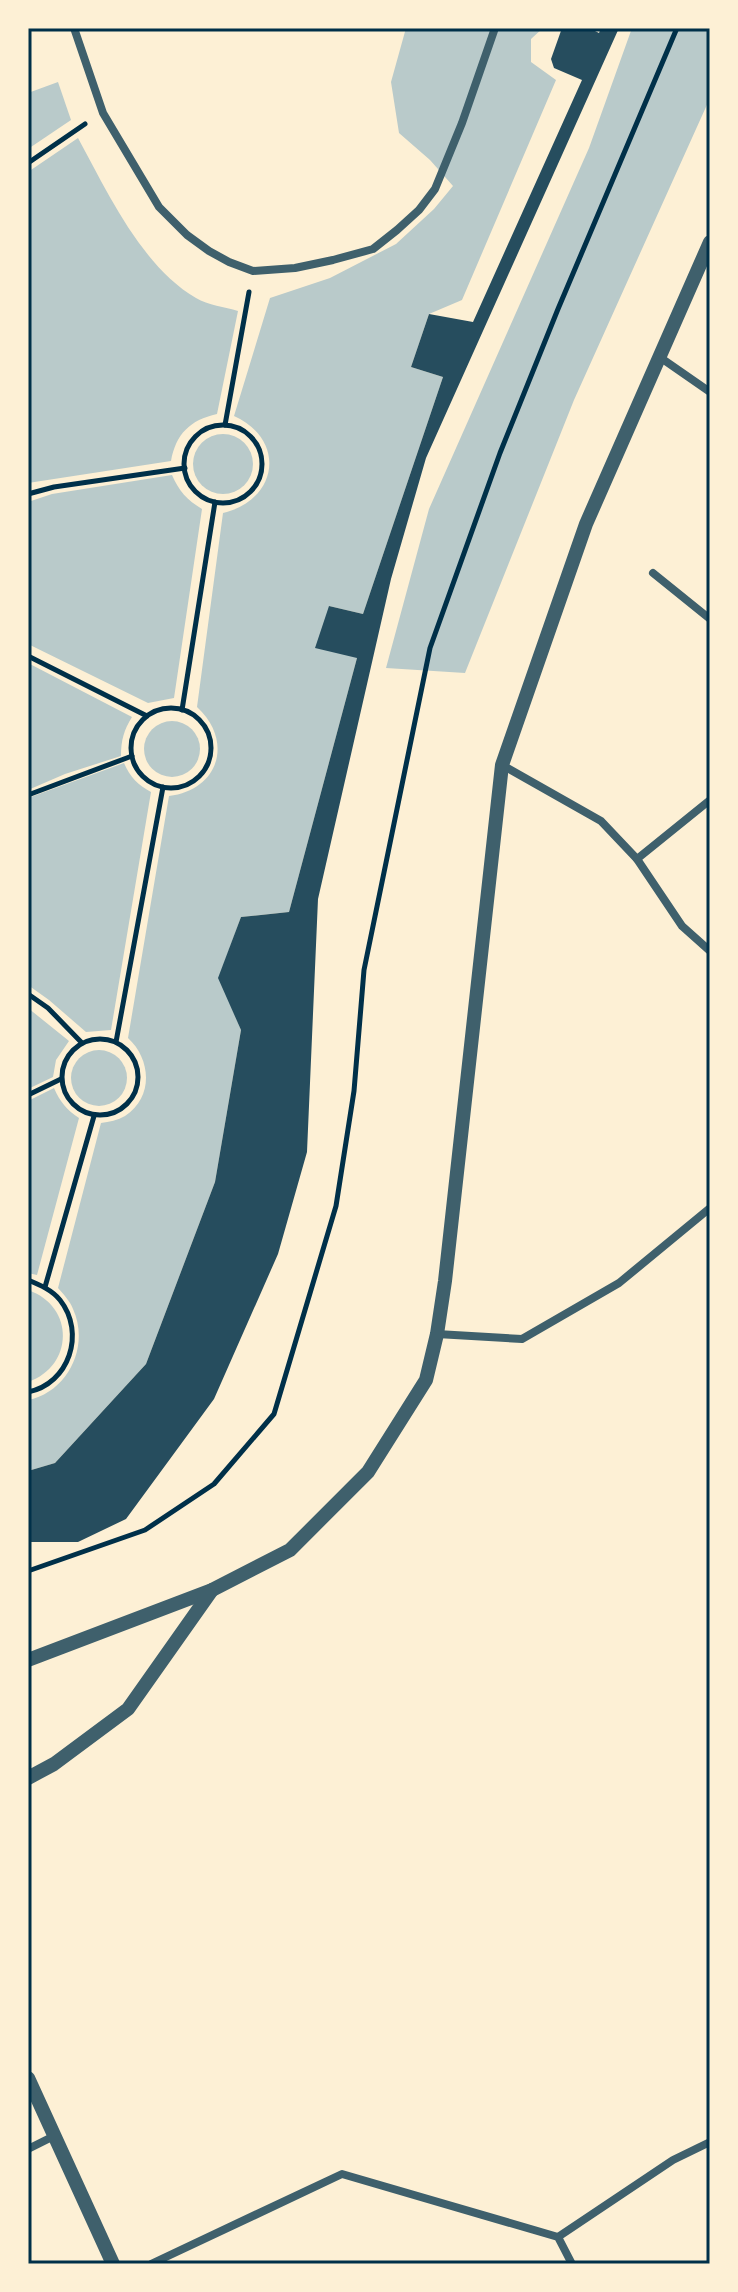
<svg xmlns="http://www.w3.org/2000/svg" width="738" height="2292" font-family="Inter,sans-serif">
<rect width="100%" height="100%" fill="#fdf0d5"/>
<g fill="#b9caca">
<path d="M406,28H543L531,39V62L556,80L462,300L429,314L411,367L443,377L363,614L329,606L357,658L289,912L241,917L219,977L241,1030L215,1182L146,1364L55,1463L28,1471V1400C68,1392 90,1346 73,1309C70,1301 64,1295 58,1288L101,1123C109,1122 118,1120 125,1116C154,1097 151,1059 128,1038L169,796C219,790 234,741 197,707L223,513C278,500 287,440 234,416L270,298L330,278L396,244L434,209L453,186L430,160L399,133L391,82Z"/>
<polygon points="632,28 710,28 710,98 574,400 465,673 386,668 429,509 589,148"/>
<polygon points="58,82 71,120 28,149 28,93"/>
<path d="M78,138C107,191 141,266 196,298C208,305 225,307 238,311L217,414C190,420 176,434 171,461L28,483V172Z"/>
<circle cx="223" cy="464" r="30"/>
<path d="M172,475C179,491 187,500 202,509L174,698L148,703L28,644V502L52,494Z"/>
<path d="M28,663L132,717C124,730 121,740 121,756L65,774L28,790Z"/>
<circle cx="172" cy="749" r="28"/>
<path d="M124,763C130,777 138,785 151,792L111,1030L86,1032L49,1000L28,985V798Z"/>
<polygon points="28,1008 69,1041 56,1060 53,1077 28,1089"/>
<circle cx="99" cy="1078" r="28"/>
<path d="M54,1088C60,1102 67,1110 79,1118L37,1275L28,1273V1101Z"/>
<path d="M28,1290C75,1306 74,1366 28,1382Z"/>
</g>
<polygon fill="#264d5e" points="562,28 589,28 599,33 601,28 619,28 426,458 391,579 318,899 307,1152 278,1254 214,1399 126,1519 78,1542 28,1542 28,1471 55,1463 146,1364 215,1182 241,1030 218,978 241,917 289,912 357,658 315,648 329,606 363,614 443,377 411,367 429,314 473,322 582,80 554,68 551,59"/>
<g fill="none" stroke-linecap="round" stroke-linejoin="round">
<g stroke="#003049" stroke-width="5">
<polyline points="28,163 85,124"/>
<polyline points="225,425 249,292"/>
<circle cx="223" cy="464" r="39"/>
<polyline points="28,494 54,487 185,468"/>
<polyline points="28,656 147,716"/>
<circle cx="171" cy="748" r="40"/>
<polyline points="182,710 215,502"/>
<polyline points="28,795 132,756"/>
<polyline points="28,994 48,1008 82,1043"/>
<circle cx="100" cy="1077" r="38"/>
<polyline points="116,1042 163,787"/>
<polyline points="28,1095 61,1079"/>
<path d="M28,1280C40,1285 52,1290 60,1300C86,1333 69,1384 28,1392"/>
<polyline points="45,1287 94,1116"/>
<polyline points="28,1571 145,1530 214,1484 274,1414 336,1206 354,1091 364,970 430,648 500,453 558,309 677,28"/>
</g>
<g stroke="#3f606c" stroke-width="8">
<polyline points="74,28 103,113 159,207 187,235 209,251 229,262 253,271 295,268 333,260 373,249 397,230 419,210 435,189 462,123 495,28"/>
<polyline points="661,358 710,392"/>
<polyline points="653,573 710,619"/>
<polyline points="502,765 601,821 637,859 682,926 710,951"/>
<polyline points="637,859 710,800"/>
<polyline points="437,1334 522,1339 619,1283 710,1208"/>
<polyline points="28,2149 54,2136"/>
<polyline points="558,2237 673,2160 710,2142"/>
<polyline points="151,2264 342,2174 558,2237 572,2264"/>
</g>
<g stroke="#3f606c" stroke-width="14">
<polyline points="28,1660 212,1590 290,1550 368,1472 426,1380 437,1334 445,1281 502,765 586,524 710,242"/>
<polyline points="28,1778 54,1764 128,1709 212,1590"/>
<polyline points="28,2078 113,2264"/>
</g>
</g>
<rect width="738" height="2292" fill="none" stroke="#fdf0d5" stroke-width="60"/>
<rect x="30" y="30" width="678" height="2232" fill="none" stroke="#003049" stroke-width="3"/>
</svg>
